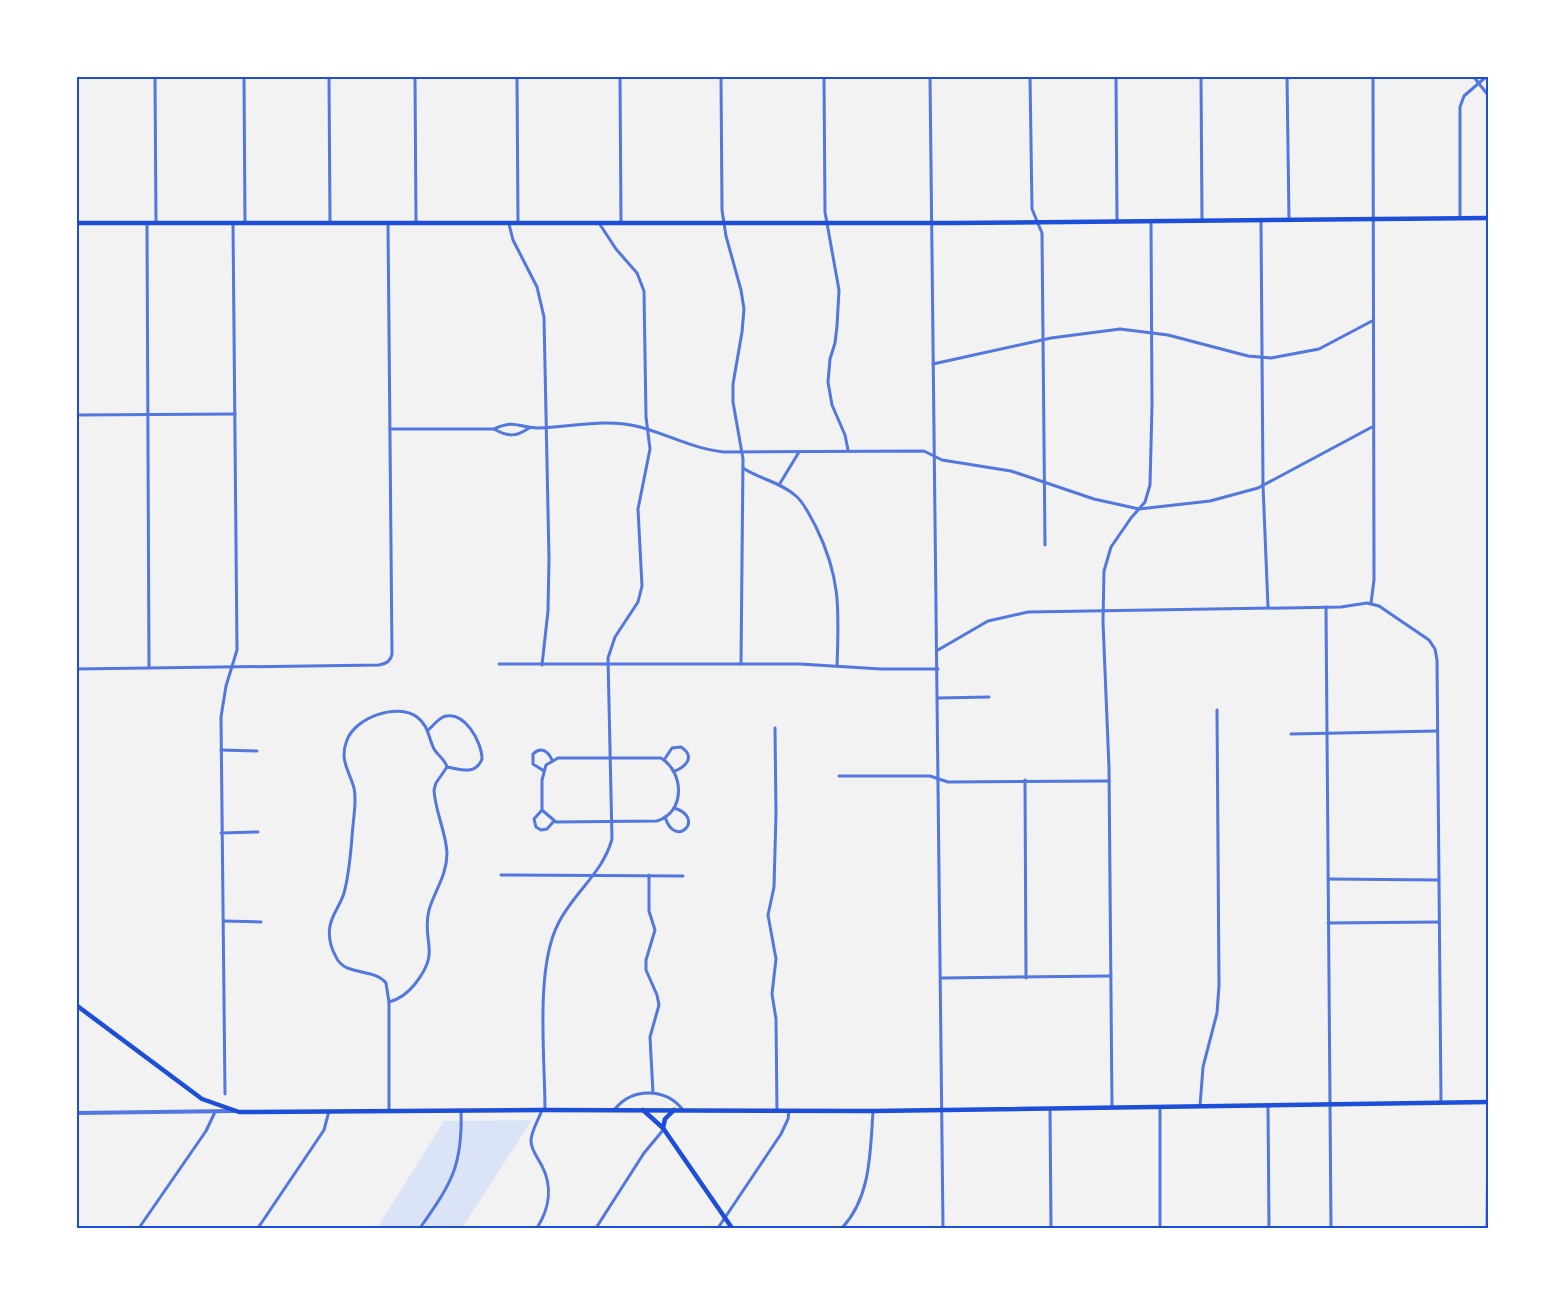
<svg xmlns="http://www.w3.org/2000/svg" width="1565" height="1305" font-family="Bitter,serif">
<rect width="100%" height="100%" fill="#f2f2f2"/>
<polygon fill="#dbe4f7" points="532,1120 462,1228 377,1228 444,1121"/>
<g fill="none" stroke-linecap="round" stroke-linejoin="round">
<g stroke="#5277de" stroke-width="3">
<polyline points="155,76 156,223"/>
<polyline points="244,76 245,223"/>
<polyline points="329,76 330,223"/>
<polyline points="415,76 416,223"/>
<polyline points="517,76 518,223"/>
<polyline points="620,76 621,223"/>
<polyline points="721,76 722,210 726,236 741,290 744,309 742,332 733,384 733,402 743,459 741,664"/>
<polyline points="824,76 825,212 839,290 837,326 835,343 830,359 828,382 832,405 845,435 848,450"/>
<polyline points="930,76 943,1228"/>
<polyline points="1030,76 1032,209 1042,233 1045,545"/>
<polyline points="1116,76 1117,221"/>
<polyline points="1201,76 1202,221"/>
<polyline points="1287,76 1289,220"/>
<polyline points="1473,76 1488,95"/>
<polyline points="1460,218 1460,107 1464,96 1487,76"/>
<polyline points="1261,221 1263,485 1268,607"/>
<polyline points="147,223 149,668"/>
<polyline points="509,224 513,240 537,287 544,317 549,559 548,611 542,665"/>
<polyline points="933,364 1051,338 1120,329 1168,335 1248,356 1271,358 1319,349 1372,321"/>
<polyline points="76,415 235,414"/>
<path d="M529,428C516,437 508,437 494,429C516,419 518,428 538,428C572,427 606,418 640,427C669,435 694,449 724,452L924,451L942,460L1011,471L1094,499L1139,509L1210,501L1258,488L1372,427"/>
<polyline points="390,429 494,429"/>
<path d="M743,468C759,479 781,482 796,496C805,504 810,516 816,527C841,578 839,610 837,666"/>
<polyline points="779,485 799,452"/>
<polyline points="1371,603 1374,580 1373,76"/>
<polyline points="1326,607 1331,1228"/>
<polyline points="938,650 988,621 1028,612 1341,607 1367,603 1379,606 1429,640 1435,649 1437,660 1441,1102"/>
<polyline points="499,664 800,664 881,669 938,669"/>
<path d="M76,669L379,665C386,664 391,661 392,654L388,223"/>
<polyline points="938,698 989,697"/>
<polyline points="775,728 776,814 774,887 768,915 776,959 772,994 776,1019 777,1111"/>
<path d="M428,730C433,726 437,720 443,717C464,709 482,742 482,759C475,776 461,769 447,767"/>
<polyline points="1291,734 1437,731"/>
<polyline points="221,750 257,751"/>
<path d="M558,758H661C684,772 686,812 657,821L556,822L542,810V780L546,765Z"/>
<path d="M664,760L672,748L681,747C695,756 687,766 675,771"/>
<path d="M544,771L533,764V754C541,746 548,751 552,760"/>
<polyline points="839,776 930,776 948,782 1109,781"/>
<polyline points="1025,780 1026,978"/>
<polyline points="542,810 534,819 536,827 541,830 547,829 554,821"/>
<path d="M665,817C675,850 707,818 674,808"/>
<polyline points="221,833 258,832"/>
<polyline points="501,875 683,876"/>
<polyline points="649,875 649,911 655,930 646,960 646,970 657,995 659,1005 650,1037 653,1093"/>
<polyline points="1328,879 1439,880"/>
<polyline points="224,921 261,922"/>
<polyline points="1328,923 1439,922"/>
<polyline points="942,978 1111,976"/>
<path d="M389,1002C400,999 408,993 415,984C442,950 421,943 429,910C435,890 447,875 447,853C446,832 435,811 434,790L436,783L447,767"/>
<polyline points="225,1094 221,717 226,686 237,650 233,223"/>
<polyline points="1268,1105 1269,1228"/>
<polyline points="1200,1106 1203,1067 1217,1013 1219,986 1217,710"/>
<polyline points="1160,1107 1160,1228"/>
<polyline points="1112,1108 1109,768 1103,622 1104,571 1111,547 1131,518 1145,502 1150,485 1152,406 1151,221"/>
<path d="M615,1109C633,1087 666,1088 683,1110"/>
<polyline points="1050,1109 1051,1228"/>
<path d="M389,1110V1002L386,983C373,967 345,977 336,957C331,948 328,937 330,926C332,914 341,904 344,893C351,868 351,841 354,816C355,807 356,797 354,788C349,770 339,760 347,740C355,718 397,702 417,717C429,726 428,737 434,749C438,756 445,759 447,767"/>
<path d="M545,1110C545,1058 535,969 558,924C573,893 603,873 612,839L608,658L615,637L638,602L642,586L638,509L650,449L646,417L644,291L637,273L616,249L599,223"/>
<polyline points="139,1228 206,1131 215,1112"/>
<polyline points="258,1228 324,1130 329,1111"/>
<path d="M420,1228C451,1184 463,1166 461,1110"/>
<path d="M537,1228C549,1209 553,1187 542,1166C538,1158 531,1150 531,1141C531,1131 539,1119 542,1110"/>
<polyline points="596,1228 644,1153 664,1129"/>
<polyline points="718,1228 781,1134 788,1119 789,1111"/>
<path d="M842,1228C871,1197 870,1153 873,1112"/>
<polyline points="1487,1228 1488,1121"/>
</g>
<polyline stroke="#5277de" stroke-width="4" points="76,1113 234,1111"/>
<g stroke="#1d4ed8" stroke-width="4.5">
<polyline points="76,223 954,223 1488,218"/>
<polyline points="76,1005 202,1099 239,1112 542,1110 873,1111 1488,1102"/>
<polyline points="643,1110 663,1128 732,1228"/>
<polyline points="663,1128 665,1119 674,1110"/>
</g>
</g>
<rect width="1565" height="1305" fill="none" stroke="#ffffff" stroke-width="156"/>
<rect x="78" y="78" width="1409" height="1149" fill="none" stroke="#1d4ed8" stroke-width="2"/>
</svg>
